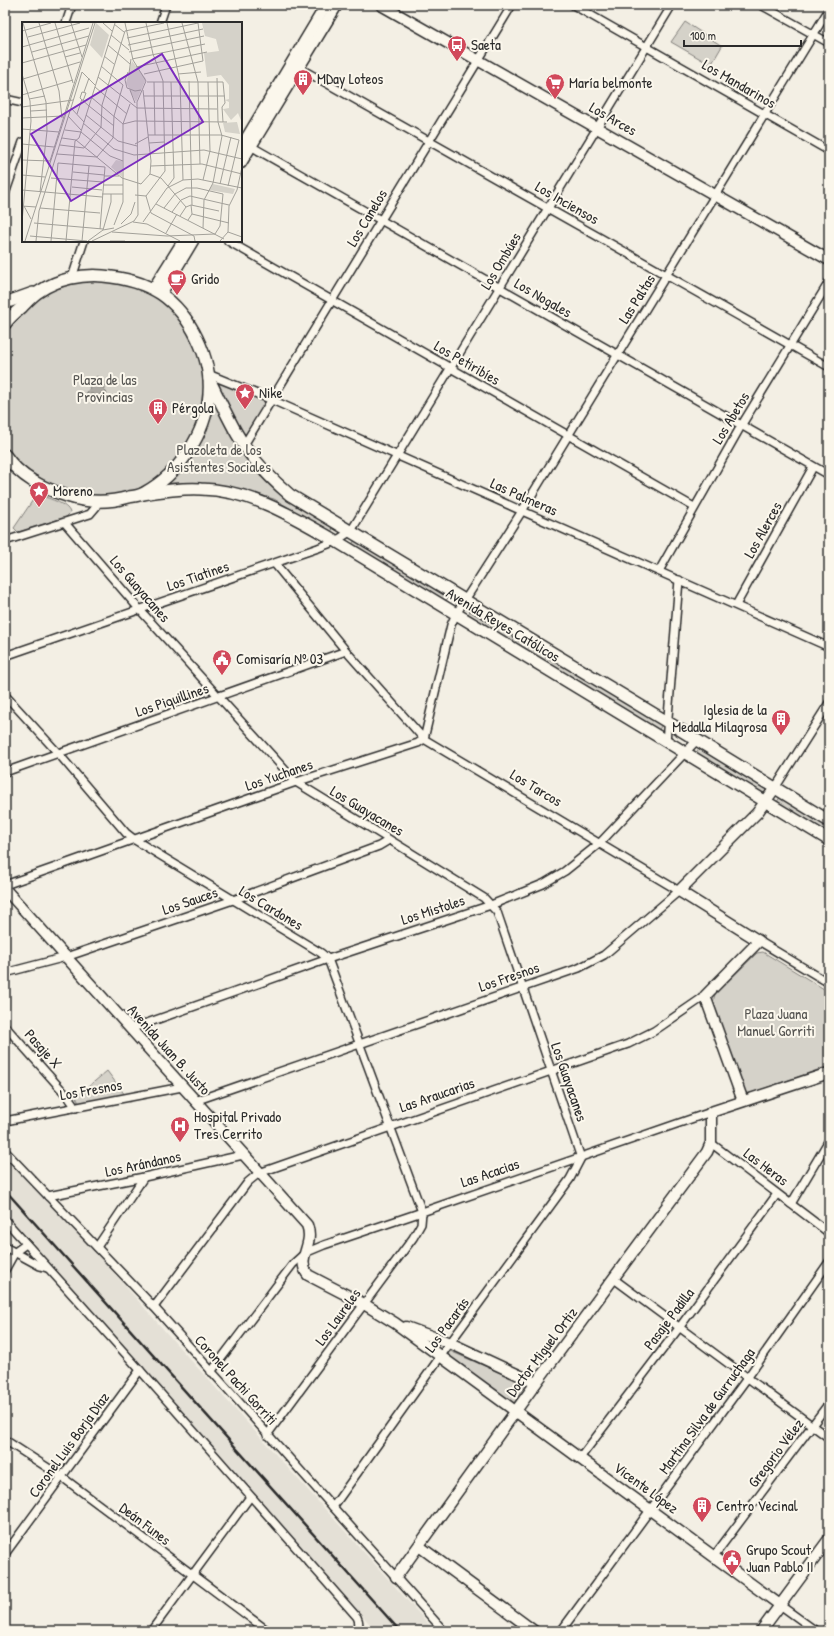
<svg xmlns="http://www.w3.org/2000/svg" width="834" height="1636" font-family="'Patrick Hand',sans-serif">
<rect width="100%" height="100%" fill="#f3efe4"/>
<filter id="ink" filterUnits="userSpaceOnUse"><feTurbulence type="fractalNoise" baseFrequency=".025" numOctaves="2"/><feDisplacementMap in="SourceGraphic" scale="8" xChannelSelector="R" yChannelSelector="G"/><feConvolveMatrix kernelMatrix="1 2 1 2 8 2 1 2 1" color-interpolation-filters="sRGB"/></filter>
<g filter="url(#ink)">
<polygon fill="#e4e0d6" points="5,1158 99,1256 178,1346 435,1631 376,1631 360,1613 255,1494 5,1219"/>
<g fill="#d5d2c9" stroke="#807e7a">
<polygon points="685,22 722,46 711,65 671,42"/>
<path d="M86,280C108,282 130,282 151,292C164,299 178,316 186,329C201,353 211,391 202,419C199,426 192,435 188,442C184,448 181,455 177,460C148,497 95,505 53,485C39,478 10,460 5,445C3,438 5,426 5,418C5,389 5,359 5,330L38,297L63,285Z"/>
<polygon points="220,381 265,400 266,404 247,434 244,436 229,410 219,385"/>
<polygon points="212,393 240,445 334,527 331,532 274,499 235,488 200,483 173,483 161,485 186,461"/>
<path d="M37,494C46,498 68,503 70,513L66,517L18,532L14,528Z"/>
<polygon points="355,540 449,596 445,602 351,546"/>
<polygon points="471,610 662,724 658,732 466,617"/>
<polygon points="699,748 767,789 762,796 695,755"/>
<polygon points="780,797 829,826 829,837 775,805"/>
<polygon points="763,952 829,992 829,1066 751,1093 747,1093 743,1090 713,1002 715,994 718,991 757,953"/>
<polygon points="107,1071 125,1095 79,1103 76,1097"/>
<polygon points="450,1351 526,1384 513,1405 446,1357"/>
</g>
<polygon fill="#aca9a2" stroke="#787772" points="97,376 100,382 107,382 103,387 107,394 100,394 96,399 93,394 86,394 90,388 86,381 93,381"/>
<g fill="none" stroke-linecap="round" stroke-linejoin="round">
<g stroke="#2b2b2b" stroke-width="10">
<g id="street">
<polyline points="573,5 829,151"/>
<polyline points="761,5 829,43"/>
<polyline points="66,23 72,5"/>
<polyline points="160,23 166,5"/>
<polyline points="296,66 829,367"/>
<polyline points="5,99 23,103"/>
<polyline points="247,144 829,475"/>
<polyline points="5,194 23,142"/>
<polyline points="228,241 694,507"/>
<polyline points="72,278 84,241"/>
<polyline points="208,374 272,400 829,647"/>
<polyline points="244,445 512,5"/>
<polyline points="65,523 140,610 296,782 484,898 497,912 581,1158 570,1179 450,1343 333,1507"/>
<polyline points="5,541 90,514 96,507 97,502"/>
<polyline points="659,571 741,426 829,282"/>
<polyline points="736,605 813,467"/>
<polyline points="5,656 318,548 336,541 351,531 672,5"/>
<polyline points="5,695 58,753 126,833 135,840 321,953 328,959 422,1212 421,1224 413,1238 267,1435"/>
<polyline points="666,742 679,580"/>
<polyline points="5,772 346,651"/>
<polyline points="775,788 829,703"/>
<polyline points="5,885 296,782 418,743 424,739 451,625 456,614 522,511 829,9"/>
<polyline points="759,941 829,983"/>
<polyline points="5,973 66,957 233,900 379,846 389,840"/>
<polyline points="5,1026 69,1098 76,1108"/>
<polyline points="130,1029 328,959 491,905 543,884 565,871 600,843 697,740"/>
<polyline points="195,1101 579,968 604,955 679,891 424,739 346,651 274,563"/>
<polyline points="5,1121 182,1087"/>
<polyline points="711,1143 829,1233"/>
<polyline points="5,1151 154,1307 444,1631"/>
<polyline points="48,1196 144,1177 243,1155"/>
<polyline points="791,1204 829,1140"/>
<path d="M5,1220L140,1370L357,1617C360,1623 359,1626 355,1631"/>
<polyline points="5,1247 40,1266 47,1268"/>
<polyline points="97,1247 144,1177"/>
<polyline points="5,1270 15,1252 26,1244"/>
<polyline points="614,1279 829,1438"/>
<polyline points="154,1307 248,1182 259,1173 628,1044 654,1031 705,996"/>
<polyline points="211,1372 293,1264 305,1253 324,1245 422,1212 711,1112"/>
<polyline points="5,1440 62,1477 268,1631"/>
<polyline points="580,1458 679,1328 777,1194"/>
<polyline points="5,1554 140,1370"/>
<polyline points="714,1556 829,1403"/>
<polyline points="780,1605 816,1631"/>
<polyline points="151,1631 250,1497"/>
<polyline points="561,1631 748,1377 829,1262"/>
</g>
</g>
<g stroke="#2b2b2b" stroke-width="13">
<g id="secondary">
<polyline points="381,5 829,260"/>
<polyline points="241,147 326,5"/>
<polyline points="241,163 337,5"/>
<polyline points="153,289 183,241"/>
<polyline points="161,294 193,241"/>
<path d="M5,889L307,1225C315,1245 295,1258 308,1275L364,1304L395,1323L780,1605"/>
<polyline points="743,1101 705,996 759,941 679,891 757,813 775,788"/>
<polyline points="406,1327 450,1343 536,1383"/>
<polyline points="419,1546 534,1631"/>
<polyline points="396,1577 536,1383 707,1152 711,1143 711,1112 829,1073"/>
<polyline points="761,1631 829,1539"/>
</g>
</g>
<g stroke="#2b2b2b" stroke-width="14">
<g id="primary">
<polyline points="5,303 33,293"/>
<path d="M5,324C9,318 16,312 22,307C27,302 33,295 40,291C58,279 82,274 103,276C124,278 143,282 161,294C190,314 212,358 209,394C206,434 179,474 144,493C139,496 134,496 129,497C108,503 88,503 67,496C42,488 20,477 5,455"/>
<path d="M209,379C218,397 227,416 237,434C250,457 270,478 290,495L669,723L829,821"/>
<path d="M143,494C162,491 181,488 201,489C251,490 294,517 336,541L829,840"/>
</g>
</g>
<use href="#street" stroke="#fbf7ec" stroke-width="7"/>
<use href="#secondary" stroke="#fbf7ec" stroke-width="10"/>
<use href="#primary" stroke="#fbf7ec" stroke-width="11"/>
<polyline stroke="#2b2b2b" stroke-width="2.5" points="5,1190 400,1631"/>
</g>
</g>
<defs>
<g id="bus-pin" transform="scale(1)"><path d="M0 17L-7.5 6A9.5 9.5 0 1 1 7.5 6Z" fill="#d1495b" stroke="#fbf7ec"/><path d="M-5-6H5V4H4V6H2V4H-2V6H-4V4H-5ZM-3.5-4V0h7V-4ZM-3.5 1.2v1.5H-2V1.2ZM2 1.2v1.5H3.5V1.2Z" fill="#fff"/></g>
<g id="building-pin" transform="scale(1)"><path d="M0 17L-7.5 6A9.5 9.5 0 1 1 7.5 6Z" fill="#d1495b" stroke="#fbf7ec"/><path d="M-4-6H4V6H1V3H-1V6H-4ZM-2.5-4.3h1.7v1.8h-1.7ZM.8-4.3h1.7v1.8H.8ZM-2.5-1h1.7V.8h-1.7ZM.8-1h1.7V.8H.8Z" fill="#fff"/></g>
<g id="supermarket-pin" transform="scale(1)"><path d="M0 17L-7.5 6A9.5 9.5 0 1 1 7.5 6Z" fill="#d1495b" stroke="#fbf7ec"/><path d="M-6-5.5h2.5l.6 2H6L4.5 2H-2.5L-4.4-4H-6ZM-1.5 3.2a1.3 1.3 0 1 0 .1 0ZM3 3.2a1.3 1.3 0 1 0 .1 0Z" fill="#fff"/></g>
<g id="cafe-pin" transform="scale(1)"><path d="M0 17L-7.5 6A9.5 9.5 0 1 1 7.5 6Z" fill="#d1495b" stroke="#fbf7ec"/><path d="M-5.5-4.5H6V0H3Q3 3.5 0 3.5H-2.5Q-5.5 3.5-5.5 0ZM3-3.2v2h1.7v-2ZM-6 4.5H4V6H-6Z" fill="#fff"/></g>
<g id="sight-pin" transform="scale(1)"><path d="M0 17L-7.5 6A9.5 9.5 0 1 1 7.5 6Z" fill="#d1495b" stroke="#fbf7ec"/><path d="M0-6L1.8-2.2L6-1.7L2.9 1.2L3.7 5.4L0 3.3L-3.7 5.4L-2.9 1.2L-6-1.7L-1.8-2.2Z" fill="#fff"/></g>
<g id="civic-pin" transform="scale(1)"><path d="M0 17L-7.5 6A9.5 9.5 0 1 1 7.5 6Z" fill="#d1495b" stroke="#fbf7ec"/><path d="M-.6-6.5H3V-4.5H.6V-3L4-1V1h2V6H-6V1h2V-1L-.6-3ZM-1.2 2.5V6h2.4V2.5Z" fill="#fff"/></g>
<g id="hospital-pin" transform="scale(1)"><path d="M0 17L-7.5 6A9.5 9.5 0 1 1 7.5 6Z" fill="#d1495b" stroke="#fbf7ec"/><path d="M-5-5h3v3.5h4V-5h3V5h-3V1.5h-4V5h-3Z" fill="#fff"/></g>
</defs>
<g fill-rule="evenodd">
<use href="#bus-pin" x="457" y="45"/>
<use href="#building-pin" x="303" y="79"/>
<use href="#supermarket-pin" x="555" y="83"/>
<use href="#cafe-pin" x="177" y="279"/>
<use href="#sight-pin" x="245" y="393"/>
<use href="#building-pin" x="158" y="408"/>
<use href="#sight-pin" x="39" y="491"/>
<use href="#civic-pin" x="222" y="659"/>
<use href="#building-pin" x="781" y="719"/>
<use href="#hospital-pin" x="180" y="1126"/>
<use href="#building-pin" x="702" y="1506"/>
<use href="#civic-pin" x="732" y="1559"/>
</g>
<g text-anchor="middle" stroke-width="4" stroke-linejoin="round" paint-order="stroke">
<g font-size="15" fill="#2b2b2b" stroke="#fbf7ec" text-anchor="start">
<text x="471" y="50">Saeta</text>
<text x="317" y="84">MDay Loteos</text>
<text x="569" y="88">María belmonte</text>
<text x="191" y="284">Grido</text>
<text x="259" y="398">Nike</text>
<text x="172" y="413">Pérgola</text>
<text x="53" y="496">Moreno</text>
<text x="236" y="664">Comisaría Nº 03</text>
<text x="767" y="715" text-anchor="end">Iglesia de la<tspan x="767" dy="17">Medalla Milagrosa</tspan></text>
<text x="194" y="1122">Hospital Privado<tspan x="194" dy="17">Tres Cerrito</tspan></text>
<text x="716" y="1511">Centro Vecinal</text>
<text x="746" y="1555">Grupo Scout<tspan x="746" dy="17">Juan Pablo II</tspan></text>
</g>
<g font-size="15" fill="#2b2b2b" stroke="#fbf7ec">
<text transform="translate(739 84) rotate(30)" y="5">Los Mandarinos</text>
<text transform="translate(613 119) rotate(30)" y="5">Los Arces</text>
<text transform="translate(567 203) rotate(30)" y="5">Los Inciensos</text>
<text transform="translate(367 218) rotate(-59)" y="5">Los Canelos</text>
<text transform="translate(501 261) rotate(-59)" y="5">Los Ombúes</text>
<text transform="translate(543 298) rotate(30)" y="5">Los Nogales</text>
<text transform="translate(637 299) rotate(-58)" y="5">Las Paltas</text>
<text transform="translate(467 363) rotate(30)" y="5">Los Petiribíes</text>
<text transform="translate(731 418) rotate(-59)" y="5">Los Abetos</text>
<text transform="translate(524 497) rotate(24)" y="5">Las Palmeras</text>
<text transform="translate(763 530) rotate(-61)" y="5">Los Alerces</text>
<text transform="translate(198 576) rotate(-19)" y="5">Los Tiatines</text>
<text transform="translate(140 589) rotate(49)" y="5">Los Guayacanes</text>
<text transform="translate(503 625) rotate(31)" y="5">Avenida Reyes Católicos</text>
<text transform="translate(172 700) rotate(-19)" y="5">Los Piquillines</text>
<text transform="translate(279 775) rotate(-19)" y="5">Los Yuchanes</text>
<text transform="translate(536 788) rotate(31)" y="5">Los Tarcos</text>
<text transform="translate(367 811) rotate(31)" y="5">Los Guayacanes</text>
<text transform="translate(190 901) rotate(-19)" y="5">Los Sauces</text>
<text transform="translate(271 908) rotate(31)" y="5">Los Cardones</text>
<text transform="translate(433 910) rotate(-18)" y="5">Los Mistoles</text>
<text transform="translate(509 977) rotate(-19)" y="5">Los Fresnos</text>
<text transform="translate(43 1049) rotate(48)" y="5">Pasaje X</text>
<text transform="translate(169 1050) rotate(48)" y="5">Avenida Juan B. Justo</text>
<text transform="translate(569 1082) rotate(71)" y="5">Los Guayacanes</text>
<text transform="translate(91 1090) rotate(-10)" y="5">Los Fresnos</text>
<text transform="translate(437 1095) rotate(-19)" y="5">Las Araucarias</text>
<text transform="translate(143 1164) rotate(-12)" y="5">Los Arándanos</text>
<text transform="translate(766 1167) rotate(37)" y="5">Las Heras</text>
<text transform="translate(490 1173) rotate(-19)" y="5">Las Acacias</text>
<text transform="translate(338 1317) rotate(-54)" y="5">Los Laureles</text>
<text transform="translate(669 1319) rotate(-53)" y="5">Pasaje Padilla</text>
<text transform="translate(447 1325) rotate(-54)" y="5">Los Pacarás</text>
<text transform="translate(542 1352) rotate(-53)" y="5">Doctor Miguel Ortiz</text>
<text transform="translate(236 1380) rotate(48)" y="5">Coronel Pachi Gorriti</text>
<text transform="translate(707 1411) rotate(-54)" y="5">Martina Silva de Gurruchaga</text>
<text transform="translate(69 1445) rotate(-54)" y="5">Coronel Luis Borja Díaz</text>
<text transform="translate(776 1453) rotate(-53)" y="5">Gregorio Vélez</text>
<text transform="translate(646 1488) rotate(36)" y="5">Vicente López</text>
<text transform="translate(145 1524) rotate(37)" y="5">Deán Funes</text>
</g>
<g font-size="15" fill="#565552" stroke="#fbf7ec">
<text x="105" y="385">Plaza de las<tspan x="105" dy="17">Provincias</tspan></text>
<text x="219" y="455">Plazoleta de los<tspan x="219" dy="17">Asistentes Sociales</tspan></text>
<text x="776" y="1019">Plaza Juana<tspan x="776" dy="17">Manuel Gorriti</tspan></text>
</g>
</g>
<g transform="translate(22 22)">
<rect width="220" height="220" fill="#f3efe4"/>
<path d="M74,1L87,13L80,36L68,23ZM180,1H220V101L216,91L209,98L201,87L196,88L207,86V80L203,78L207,77V63L199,53L185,55L182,31L197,29L194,17L183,14ZM110,39L124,57L114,80L104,61ZM215,100L218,112L203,110L201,101ZM94,138L100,139V155L89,145ZM191,162L213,167L211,172L187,168Z" fill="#d5d2c9"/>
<path fill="none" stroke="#a3a19a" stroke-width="1" d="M1,1L24,80L25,109L18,170M17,1L37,69L40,96M33,1L51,61M49,1L60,35M81,1L90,9M145,1L158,59L161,158M160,1L176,60L178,142M92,2L102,10M0,9L29,1M89,13L107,28M6,15L58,1M105,16L176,1M86,23L108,42M106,23L181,7M0,25L67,6M10,30L67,14M107,30L182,14M82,34L92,42M43,35L58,31M110,37L183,22M0,41L64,23M79,44L101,63M114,45L185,30M106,50L103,58L105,66L113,69L119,68M107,51L109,37M0,52L8,79L9,99L0,200M122,52L181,39L176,1M156,52L179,50M76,55L115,86L195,87M1,57L58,40M167,59L170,183M125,60H201L203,81L200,85L201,100M132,60L133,113M73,65L105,92M108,68L113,81M62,70L67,56M0,73L51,58M122,74H203M69,75L101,102L113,99L205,100M7,77L23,74M61,79L64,71L60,70L58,76L67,84L92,104M0,85L51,78M49,86L62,100M9,89L25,88M55,92L60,77M64,93L96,119L115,124M46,94L59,108M0,96L41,94M61,101L92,127L112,133L182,128L220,137M0,107L37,110M43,108L59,110L88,134L101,139M126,113H199L217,118L206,164M40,116L54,118L100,156L119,162L128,152L129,139L121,68M127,121L142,120M0,122L32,125M113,122L126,115M38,123L62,126L79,105L80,83L103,9L142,1M35,132L75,135L91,116L92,94L101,63M0,138L28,139L71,1M36,141L83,145M129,144L180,142L220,152M51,150L82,153M128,152L139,156L164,185M0,153L23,155M82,154H97M29,156L81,160M181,158L188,129L186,60M198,162L209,115M81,163H101M146,164L152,156L149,60M50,165L80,168M0,168L80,175M23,170L60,50L73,63M80,172H101M113,173L124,174L143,149L141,59L131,32L124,1M124,174L129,191L172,214L173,219M134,182L202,217M0,184L14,185M2,184L9,197M18,186L78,191M142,186L153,172L164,166H175L201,172L198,204L193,212M150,190L159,178L168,174L207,183M170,192L207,201M158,194L164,185L169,183L197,189M166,198L170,192L169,183M111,200L125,202L158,219M121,200L145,166L161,158L176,157L220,166M12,201L81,207M99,202L109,192L113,180M92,203L101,180V102L108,82M181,206L182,178L191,161L200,114L196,100L195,56M78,207L83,145M81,208L89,180V172M90,210L145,214L193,212M206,210L220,215M144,211L155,192M8,214L65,219M3,219L73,1M14,219L17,189L23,170M29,219L36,141M44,219L53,119L57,116L93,1M60,219L67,144M66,219L81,208L92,206M70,219L112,199L116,193L115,80L124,59L111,38L103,1M88,219H103M198,219L206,210L207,184L215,168L220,145"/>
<path fill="#7b2cbf" fill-opacity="0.15" stroke="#7b2cbf" stroke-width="2" d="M140,32L181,100L49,179L9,112Z"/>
<rect width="220" height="220" fill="none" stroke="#2b2b2b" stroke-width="2"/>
</g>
<rect width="834" height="1636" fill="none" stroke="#fbf7ec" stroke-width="20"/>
<rect x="10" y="10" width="814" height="1616" fill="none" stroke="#2b2b2b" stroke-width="1.5" filter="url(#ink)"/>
<path d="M684 40v6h117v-6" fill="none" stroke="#2b2b2b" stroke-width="2"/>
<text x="690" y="40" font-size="12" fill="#2b2b2b" stroke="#fbf7ec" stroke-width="3" paint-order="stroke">100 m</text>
</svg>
